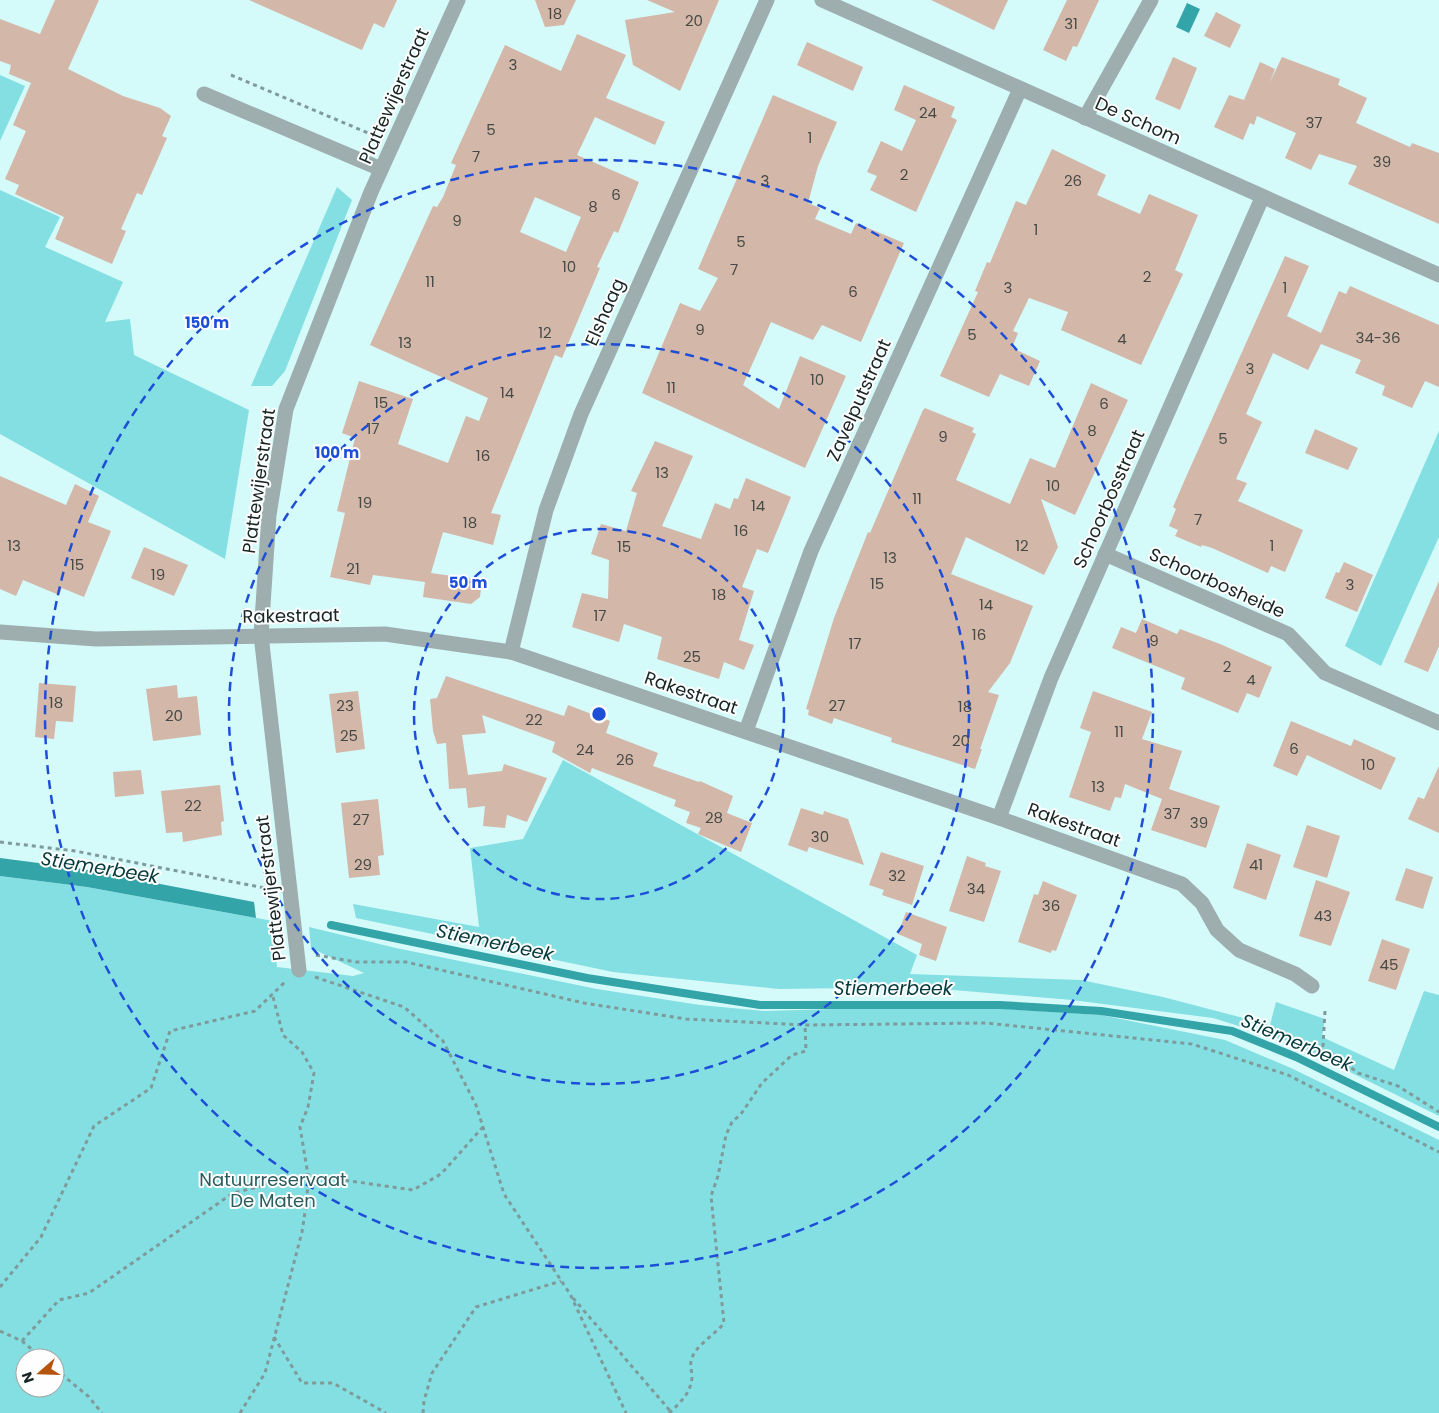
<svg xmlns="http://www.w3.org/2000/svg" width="1439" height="1413" font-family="Poppins,sans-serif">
<rect width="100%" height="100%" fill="#d5fafa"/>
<g fill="#84dfe2" fill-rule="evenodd">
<polygon points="0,75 25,86 0,141"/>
<polygon points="337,187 352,200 285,371 272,386 251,386"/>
<polygon points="0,190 60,217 45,247 123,282 105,322 130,319 134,355 249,410 225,559 0,434"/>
<polygon points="1439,431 1439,537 1381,666 1345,646"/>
<polygon points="563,760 917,955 910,974 1081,980 1163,997 1270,1025 1276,1002 1325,1019 1322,1037 1394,1070 1424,991 1439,995 1439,1116 1287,1041 1213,1018 1072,1000 918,987 779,989 613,972 356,918 353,904 479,927 470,848 523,839"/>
<path d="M0,876L87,887L273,921L277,967L353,976L364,973L311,948L309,927L396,948L597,989L700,1005L764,1011L870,1008L1004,1009L1101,1015L1225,1040L1291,1068L1439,1140V1413H0ZM25,1358H55V1388H25Z"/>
</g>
<g fill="#33a4a8">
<polygon points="1187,3 1200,9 1189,33 1176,27"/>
<polygon points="0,858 77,868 254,902 256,918 87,887 0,876"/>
</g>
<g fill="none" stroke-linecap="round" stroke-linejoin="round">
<polyline stroke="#33a4a8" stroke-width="8" points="331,925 587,978 760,1005 1000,1005 1101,1011 1232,1031 1296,1057 1439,1127"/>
</g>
<g fill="#d3b7a9" fill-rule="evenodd">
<polygon points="55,0 99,0 68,69 123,96 160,108 171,116 162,136 167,138 142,195 137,193 121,229 126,231 112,264 55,239 64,217 15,194 19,185 5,179 26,131 13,125 31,83 9,74 11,65 0,61 0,19 40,34"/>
<polygon points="249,0 397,0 384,28 374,23 362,50"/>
<polygon points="535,0 576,0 564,25 545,27"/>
<polygon points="647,0 719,0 680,91 633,65 625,20 675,12"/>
<polygon points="931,0 1008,0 994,30"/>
<polygon points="1067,0 1099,0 1077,47 1073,46 1066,61 1043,50"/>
<polygon points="1216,12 1241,25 1230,48 1204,36"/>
<path d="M577,34L626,55L606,98L665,122L655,145L595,117L577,155L639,182L618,233L614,231L597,267L600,268L562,358L555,355L491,513L501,515L493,545L443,532L431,573L482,580L480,597L471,604L423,597L425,582L373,575L370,585L330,577L345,513L337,511L355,438L342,433L359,381L413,399L398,444L448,463L466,416L479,421L488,398L370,345L433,206L437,207L443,197L456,165L451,163L505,45L561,71ZM535,197L581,217L566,252L520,232Z"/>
<polygon points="807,42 863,67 853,91 797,65"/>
<polygon points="1173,57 1197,68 1180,110 1155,99"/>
<polygon points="1282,57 1340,79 1338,85 1367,98 1356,123 1410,147 1412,143 1439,153 1439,224 1348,184 1357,166 1319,154 1311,170 1285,158 1296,133 1257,116 1254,125 1250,123 1243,140 1214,127 1229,95 1244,100 1260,62 1275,69 1270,82"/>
<polygon points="904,85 955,107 951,117 957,120 916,212 870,190 877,176 867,172 881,141 902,151 916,120 894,110"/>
<polygon points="773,95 837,122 818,166 808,203 820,208 815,219 851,234 856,223 904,243 861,342 822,325 813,340 771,322 743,385 779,409 800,356 846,376 805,468 642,393 680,303 700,311 718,278 698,269"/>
<polygon points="1052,149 1106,175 1097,195 1140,214 1149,194 1198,215 1175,270 1183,274 1141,365 1061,330 1068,312 1029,298 1013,331 1018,333 1012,348 1040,361 1029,386 1000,374 989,397 940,376 978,292 975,291 987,262 990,263 1016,201 1026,205"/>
<polygon points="1285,256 1309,266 1287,316 1321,333 1339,291 1346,294 1350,286 1439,325 1439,387 1425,381 1412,408 1382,395 1385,386 1355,373 1361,360 1321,344 1308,370 1273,353 1246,414 1262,422 1236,479 1247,483 1238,501 1303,530 1285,572 1271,566 1268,573 1212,548 1202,545 1201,547 1175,536 1178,530 1169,526 1176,509 1173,507 1186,477"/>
<polygon points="1091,383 1128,400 1075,515 1041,499 1058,547 1044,575 966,537 951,574 1033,606 1010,663 988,692 999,695 980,749 982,749 975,769 891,742 892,738 834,718 832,724 808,715 809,710 806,709 834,618 868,532 870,533 923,410 925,408 974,428 972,432 976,434 956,480 1010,504 1030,458 1055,468"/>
<polygon points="1315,429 1358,448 1348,470 1305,453"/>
<polygon points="655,441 693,456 662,526 701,539 715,503 730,509 734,498 738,499 746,478 791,497 768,553 757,549 742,587 754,591 739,640 754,645 744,670 724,662 719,679 657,659 662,637 624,624 619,642 572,627 582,593 608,599 609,560 591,554 601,524 626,531 637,493 631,491"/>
<polygon points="0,476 66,505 75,484 99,496 88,522 111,531 84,597 62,588 59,595 23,580 16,596 0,589"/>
<polygon points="144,547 188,565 174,596 131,578"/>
<polygon points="1344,562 1373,575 1357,612 1325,598 1336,572 1339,573"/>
<polygon points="1439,581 1439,646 1428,672 1404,662"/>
<polygon points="1142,619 1177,634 1180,629 1220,644 1272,667 1259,698 1247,693 1238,713 1181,689 1185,678 1112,648 1121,627 1136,633"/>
<polygon points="446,676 564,716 568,705 610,721 606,733 658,753 653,766 699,782 700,781 733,796 727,813 752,823 741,852 698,834 701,828 686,823 690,812 674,806 676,800 592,768 590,773 552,752 555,742 482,715 486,733 462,735 468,775 502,771 504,764 547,778 527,822 507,815 505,828 483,826 485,806 468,808 466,788 449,789 446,743 437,744 433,731 430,699 437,698"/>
<polygon points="39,683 76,686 73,722 56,721 54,739 35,737"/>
<polygon points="177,685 178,698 197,696 201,735 153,741 146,689"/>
<polygon points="358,691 365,749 336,753 329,694"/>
<polygon points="1093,691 1152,712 1142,739 1182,751 1169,789 1220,806 1206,848 1151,830 1162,799 1125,784 1121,798 1115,797 1110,811 1069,797 1091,732 1080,728"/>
<polygon points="1291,721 1351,746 1354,739 1396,758 1381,790 1307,755 1297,776 1273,766"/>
<polygon points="1439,766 1439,833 1408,819 1418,797 1424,799"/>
<polygon points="141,770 144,794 115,797 113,772"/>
<polygon points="220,785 224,821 221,822 222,835 183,842 182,832 166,833 161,791"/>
<polygon points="378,799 384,855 378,856 380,875 349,878 341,803"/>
<polygon points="801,808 823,815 824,811 848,819 864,865 809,847 807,852 788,845"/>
<polygon points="1307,825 1340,836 1327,878 1293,867"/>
<polygon points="1247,843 1281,855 1266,900 1233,888"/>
<polygon points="881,852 924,866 912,905 882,895 884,890 869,885"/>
<polygon points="967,856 986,863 985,866 1001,871 984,922 949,911"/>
<polygon points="1406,868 1433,877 1423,909 1395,900"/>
<polygon points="1316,880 1350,892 1331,946 1299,936"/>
<polygon points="1043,881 1077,895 1056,951 1052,950 1051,953 1018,942 1034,894 1038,895"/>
<polygon points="906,912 947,927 936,961 919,955 922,944 898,934"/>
<polygon points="1382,939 1410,949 1396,990 1368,981"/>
</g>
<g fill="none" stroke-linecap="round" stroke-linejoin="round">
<g stroke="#7f9a9a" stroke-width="3" stroke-dasharray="4 4" stroke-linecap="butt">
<polyline points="231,75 375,136"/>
<polyline points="0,842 75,851 270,889"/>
<polyline points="316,955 356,962 406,962 584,1003 686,1019 805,1025 986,1023 1192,1044 1288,1075 1439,1152"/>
<polyline points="315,977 404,1007 443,1041 476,1105 504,1194 570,1294 626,1413"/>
<polyline points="1325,1011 1323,1046 1325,1051 1339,1058 1358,1073 1398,1086 1439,1112"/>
<polyline points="0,1287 41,1237 94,1126 151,1088 170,1031 255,1011 285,982"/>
<polyline points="573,1298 672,1413"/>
<polyline points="0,1331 22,1341 42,1358"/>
<polyline points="274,1337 302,1383 333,1383 386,1413"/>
<polyline points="22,1341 59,1300 89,1293 233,1193 308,1175 413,1190 441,1174 483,1127"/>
<polyline points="55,1369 88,1396 102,1413"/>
<polyline points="240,1413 265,1373 302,1232 307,1199 308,1175 300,1127 308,1107 314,1073 302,1052 283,1035 272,993"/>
<polyline points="423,1413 424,1401 432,1373 476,1307 561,1281"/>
<path d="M669,1413C680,1403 691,1393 692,1377C692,1372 690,1366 691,1361C694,1346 715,1335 724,1323L711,1196L718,1176L726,1135L732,1122L741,1114L762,1083L792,1055L806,1051L805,1025"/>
</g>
<g stroke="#9eadad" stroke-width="15">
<polyline points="822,0 1439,275"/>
<polyline points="204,94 381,169"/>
<polyline points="1085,118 1151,0"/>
<polyline points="1105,554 1288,634 1325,673 1439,723"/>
<polyline points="0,632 96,639 385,634 511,652 999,818 1182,884 1202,903 1217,930 1239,950 1295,974 1312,986"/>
<polyline points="511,652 546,510 581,414 767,0"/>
<polyline points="746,731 811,551 1020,89"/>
<polyline points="999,818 1051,678 1262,198"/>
<polyline points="299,970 261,635 269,515 286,409 371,192 458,0"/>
</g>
</g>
<g fill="none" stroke="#1d4ed8" stroke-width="2.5" stroke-dasharray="9 6">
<circle cx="599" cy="714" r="185"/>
<circle cx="599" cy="714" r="370"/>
<circle cx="599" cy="714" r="554"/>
</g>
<g text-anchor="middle" stroke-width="4" stroke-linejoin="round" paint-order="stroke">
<g font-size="15" fill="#464a46">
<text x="555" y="19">18</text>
<text x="694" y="26">20</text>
<text x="1071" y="29">31</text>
<text x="513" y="70">3</text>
<text x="928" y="118">24</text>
<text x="1314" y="128">37</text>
<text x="491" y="135">5</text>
<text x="810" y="143">1</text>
<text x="476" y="162">7</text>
<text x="1382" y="167">39</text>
<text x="904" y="180">2</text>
<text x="765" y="186">3</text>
<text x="1073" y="186">26</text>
<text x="616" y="200">6</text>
<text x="593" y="212">8</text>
<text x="457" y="226">9</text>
<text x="1036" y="235">1</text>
<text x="741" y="247">5</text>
<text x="569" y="272">10</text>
<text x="734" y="275">7</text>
<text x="1147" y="282">2</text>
<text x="430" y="287">11</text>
<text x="1008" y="293">3</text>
<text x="1285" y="293">1</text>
<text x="853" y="297">6</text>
<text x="700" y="335">9</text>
<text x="545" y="338">12</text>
<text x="972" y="340">5</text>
<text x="1378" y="343">34-36</text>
<text x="1122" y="344">4</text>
<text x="405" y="348">13</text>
<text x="1250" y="374">3</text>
<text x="817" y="385">10</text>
<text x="671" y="393">11</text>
<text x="507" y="398">14</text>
<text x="381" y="408">15</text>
<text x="1104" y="409">6</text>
<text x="373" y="434">17</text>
<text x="1092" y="436">8</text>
<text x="943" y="442">9</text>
<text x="1223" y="444">5</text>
<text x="483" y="461">16</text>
<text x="662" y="478">13</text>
<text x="1053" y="491">10</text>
<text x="917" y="504">11</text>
<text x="365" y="508">19</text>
<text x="758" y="511">14</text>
<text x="1198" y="525">7</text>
<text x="470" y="528">18</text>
<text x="741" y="536">16</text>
<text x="14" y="551">13</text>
<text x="1022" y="551">12</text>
<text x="1272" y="551">1</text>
<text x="624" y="552">15</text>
<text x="890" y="563">13</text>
<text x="77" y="570">15</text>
<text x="353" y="574">21</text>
<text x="158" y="580">19</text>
<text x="877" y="589">15</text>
<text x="1350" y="590">3</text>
<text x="719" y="600">18</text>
<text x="986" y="610">14</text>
<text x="600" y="621">17</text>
<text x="979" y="640">16</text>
<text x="1154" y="646">9</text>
<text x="855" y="649">17</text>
<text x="692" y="662">25</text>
<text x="1227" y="672">2</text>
<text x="1251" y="685">4</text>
<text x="56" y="708">18</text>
<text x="345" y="711">23</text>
<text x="837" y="711">27</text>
<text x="965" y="712">18</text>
<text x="174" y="721">20</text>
<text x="534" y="725">22</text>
<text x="1119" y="737">11</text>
<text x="349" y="741">25</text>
<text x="961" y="746">20</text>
<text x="1294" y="754">6</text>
<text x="585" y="755">24</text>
<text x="625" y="765">26</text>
<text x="1368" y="770">10</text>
<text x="1098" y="792">13</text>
<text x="193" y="811">22</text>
<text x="1172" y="819">37</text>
<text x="714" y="823">28</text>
<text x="361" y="825">27</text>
<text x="1199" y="828">39</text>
<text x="820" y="842">30</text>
<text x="363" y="870">29</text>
<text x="1256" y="870">41</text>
<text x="897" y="881">32</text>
<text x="976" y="894">34</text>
<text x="1051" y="911">36</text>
<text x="1323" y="921">43</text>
<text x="1389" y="970">45</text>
</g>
<g font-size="18" fill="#172525" stroke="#fefefe">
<text transform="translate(394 96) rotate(-66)" y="6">Plattewijerstraat</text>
<text transform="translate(1138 121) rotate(24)" y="6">De Schom</text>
<text transform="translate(605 312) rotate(-66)" y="6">Elshaag</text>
<text transform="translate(859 400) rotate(-66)" y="6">Zavelputstraat</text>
<text transform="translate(259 481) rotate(-82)" y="6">Plattewijerstraat</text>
<text transform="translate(1109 499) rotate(-66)" y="6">Schoorbosstraat</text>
<text transform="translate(1217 583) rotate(24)" y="6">Schoorbosheide</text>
<text transform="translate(291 616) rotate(-1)" y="6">Rakestraat</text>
<text transform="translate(691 693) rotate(19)" y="6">Rakestraat</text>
<text transform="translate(1074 825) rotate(20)" y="6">Rakestraat</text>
<text transform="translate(271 888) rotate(-97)" y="6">Plattewijerstraat</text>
</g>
<g font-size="18" fill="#2c5b5c" stroke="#fefefe">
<text x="273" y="1186">Natuurreservaat<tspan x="273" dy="21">De Maten</tspan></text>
</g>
<g font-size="19" font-style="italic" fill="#043a3c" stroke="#fefefe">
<text transform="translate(100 867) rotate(9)" y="7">Stiemerbeek</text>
<text transform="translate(495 942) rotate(12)" y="7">Stiemerbeek</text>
<text x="893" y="995">Stiemerbeek</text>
<text transform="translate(1297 1042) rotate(23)" y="7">Stiemerbeek</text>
</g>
</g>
<circle cx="599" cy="714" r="8" fill="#1d4ed8" stroke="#fefefe" stroke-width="2.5"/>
<g font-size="15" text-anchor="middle" font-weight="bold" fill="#1d4ed8" stroke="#fefefe" stroke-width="4" stroke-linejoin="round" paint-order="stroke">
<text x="207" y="328">150 m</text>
<text x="337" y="458">100 m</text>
<text x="468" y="588">50 m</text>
</g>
<g transform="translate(40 1373) rotate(250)"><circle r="24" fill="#fefefe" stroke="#a2a7a7"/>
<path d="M0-4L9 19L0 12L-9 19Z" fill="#b4540f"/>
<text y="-8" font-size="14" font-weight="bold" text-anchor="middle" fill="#172525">N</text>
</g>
</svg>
